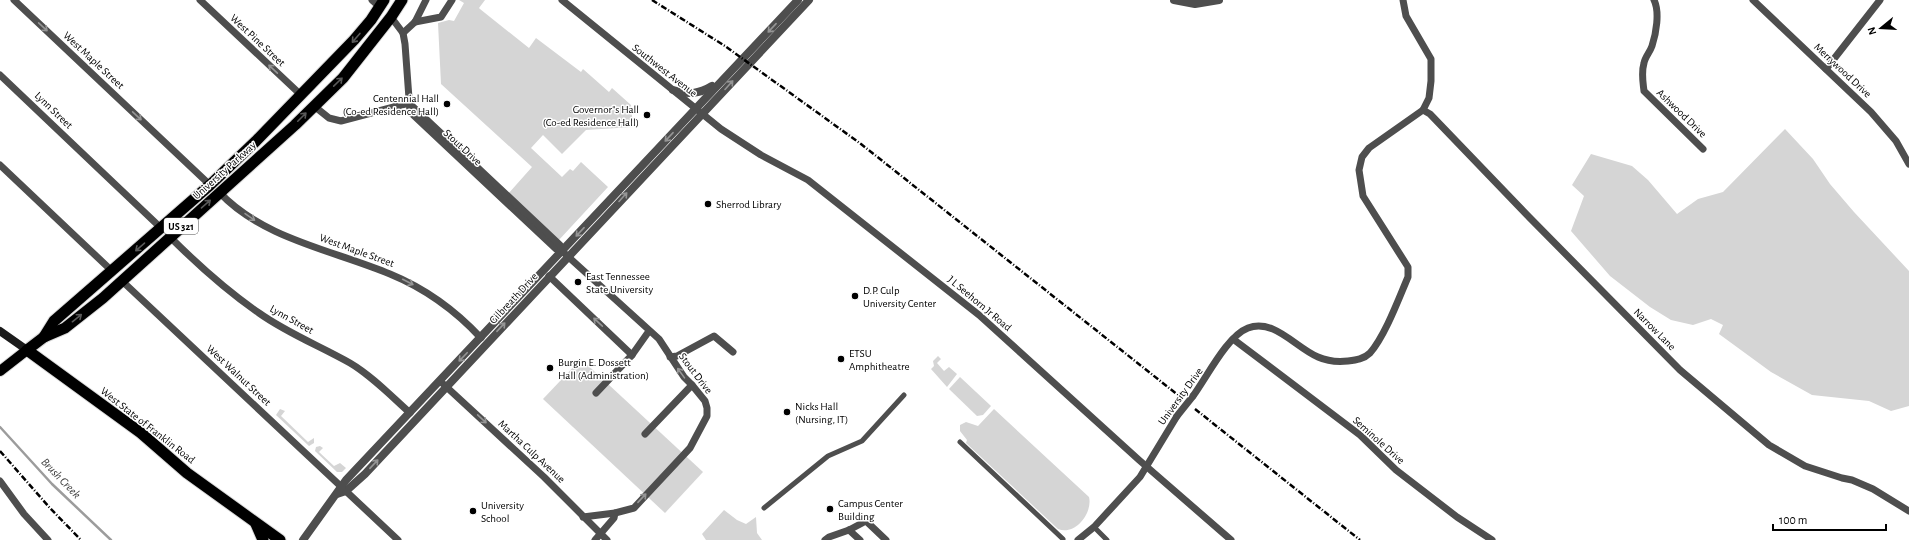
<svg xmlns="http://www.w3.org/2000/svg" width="1909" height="540" font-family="'Alegreya Sans',sans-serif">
<rect width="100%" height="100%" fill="#fff"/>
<g fill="#d5d5d5">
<polygon points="459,0 485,0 479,8 480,9 529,48 536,38 581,72 583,69 609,92 612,88 631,105 633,127 586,130 562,154 543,135 531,148 562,177 570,169 573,171 581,162 608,187 558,241 508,194 532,167 441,84 438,23 449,20 454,21 464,3"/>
<polygon points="1785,129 1813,159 1830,184 1854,212 1909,271 1909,406 1891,411 1869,401 1812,395 1771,372 1719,334 1723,325 1711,319 1693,325 1671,320 1650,307 1610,276 1571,231 1584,196 1572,185 1591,154 1632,166 1648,180 1677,214 1698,199 1723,192"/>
<polygon points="938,356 941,359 937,363 944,371 949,367 957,374 947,387 931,369 934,366 933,361"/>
<polygon points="581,359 703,472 665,513 543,399"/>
<polygon points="960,377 991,406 983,415 977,416 949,389"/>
<polygon points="280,409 285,411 281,416 308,442 314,438 314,443 309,446 276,415"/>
<path d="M994,409L1089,497C1093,513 1075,536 1058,529L966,443L967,440L960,431V425L966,422L978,426Z"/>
<polygon points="320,446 323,448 319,452 334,466 340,463 346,468 342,472 337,472 315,451 316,447"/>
<polygon points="724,510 737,520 746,524 756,517 757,533 762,540 706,540 702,534"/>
</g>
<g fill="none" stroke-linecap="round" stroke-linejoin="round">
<polyline stroke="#9c9c9c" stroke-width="2.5" points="0,427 52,484 111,540"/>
<g stroke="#dbdbdb" stroke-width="12">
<polyline id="primary" points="0,371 27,350"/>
</g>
<g stroke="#dbdbdb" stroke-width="13">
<g id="trunk">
<polyline points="44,337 54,321 210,185 256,141 354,40 371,20 384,0"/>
<polyline points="256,524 263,540"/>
<polyline points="280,540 187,473 141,433 27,350 44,337 65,328 103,298 295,125 343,78 391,17 402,0"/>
</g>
</g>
<g stroke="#4e4e4e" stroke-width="5">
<polyline points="960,442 1063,539"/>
<polyline points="764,508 828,456 862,441 904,395"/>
<polyline points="1094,527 1107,540"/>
</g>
<g stroke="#4e4e4e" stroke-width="7">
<polyline points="14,0 210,185"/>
<polyline points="200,0 301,95"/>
<polyline points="372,0 380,7"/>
<polyline points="562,0 721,129 761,155 808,180 979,315 1139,460 1231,540"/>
<path d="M1654,0C1660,12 1656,34 1652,46C1650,52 1645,57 1644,63C1641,73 1643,82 1644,91L1703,149"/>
<polyline points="1753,0 1871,112 1896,141 1909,164"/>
<polyline points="391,17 403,33 405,44 410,112 556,249 562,251 574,262 659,339 684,377 692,385 705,401 707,408 707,416 690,448 634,508 615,513 583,517"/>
<polyline points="415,22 441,17 452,0"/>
<polyline points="403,33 415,22 426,0"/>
<polyline points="1826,69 1880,0"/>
<polyline points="0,75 161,228"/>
<polyline points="409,103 560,245 562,251"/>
<polyline points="314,106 329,118 341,121 409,103"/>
<polyline points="1423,110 1430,114 1529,217 1680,370 1769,445 1805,466 1842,478 1852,480 1873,489 1909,511"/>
<polyline points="0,165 112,271"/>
<path d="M219,192C263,239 333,250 390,274C424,288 456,311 481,338"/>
<path d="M169,236C197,264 227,291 259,313C287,333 320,346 350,363C372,376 391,396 410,413"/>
<polyline points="549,276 632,355"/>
<polyline points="121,280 398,540"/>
<polyline points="1233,339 1360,435 1396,470 1457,517 1492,540"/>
<polyline points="670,357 677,356 714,336 733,352"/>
<polyline points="440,381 544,477 607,540"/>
<polyline points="596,393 632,355 649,331"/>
<path d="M1193,396C1207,377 1227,336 1248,328C1274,318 1296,348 1318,357C1327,361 1339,362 1348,361C1356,360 1364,359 1370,353C1385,336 1399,298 1408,277V267L1363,196L1359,170L1362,157L1369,148L1423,110L1429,98L1431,81V59L1406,16L1403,0"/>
<polyline points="645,434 692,385"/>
<polyline points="0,481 24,514 48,540"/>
<polyline points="849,530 860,540"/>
<polyline points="595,540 614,518 615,513"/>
<polyline points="825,540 829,537 849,530 866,521 886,540"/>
<polyline points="1078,540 1094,527 1140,477 1177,416"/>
</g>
<g stroke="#4e4e4e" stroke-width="8">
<polyline points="1174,0 1195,4 1219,0"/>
<path d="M673,90C688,95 699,94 712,86"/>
<polyline points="337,494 346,491 365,474 809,0"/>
<polyline points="303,540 346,480 798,0"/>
</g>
<polyline stroke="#1b1b1b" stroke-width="8" points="0,331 27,350"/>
<use href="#primary" stroke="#000" stroke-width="10"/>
<use href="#trunk" stroke="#000" stroke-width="11"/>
<g stroke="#000" stroke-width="2.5" stroke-dasharray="6 2 1 2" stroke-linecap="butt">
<polyline points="652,0 725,46 861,144 1183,399"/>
<polyline points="1195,409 1360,540"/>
<polyline points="0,451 49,507 81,540"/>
</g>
<polyline stroke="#4e4e4e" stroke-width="7" points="1177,416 1193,396"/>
</g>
<defs><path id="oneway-shaft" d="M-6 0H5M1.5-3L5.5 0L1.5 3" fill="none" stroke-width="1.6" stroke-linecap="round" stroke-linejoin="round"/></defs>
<g stroke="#959595">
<use href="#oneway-shaft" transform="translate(43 27) rotate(43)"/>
<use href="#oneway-shaft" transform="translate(772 28) rotate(133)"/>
<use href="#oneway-shaft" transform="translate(273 69) rotate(-137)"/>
<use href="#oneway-shaft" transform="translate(729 85) rotate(-48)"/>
<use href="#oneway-shaft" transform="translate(137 116) rotate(43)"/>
<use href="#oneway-shaft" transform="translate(669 137) rotate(133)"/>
<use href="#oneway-shaft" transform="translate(623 197) rotate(-48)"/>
<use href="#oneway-shaft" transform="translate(250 217) rotate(35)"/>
<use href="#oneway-shaft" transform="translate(580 232) rotate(133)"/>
<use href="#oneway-shaft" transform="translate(408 282) rotate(27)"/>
<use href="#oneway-shaft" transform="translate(598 322) rotate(-137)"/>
<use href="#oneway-shaft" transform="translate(501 327) rotate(-47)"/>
<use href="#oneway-shaft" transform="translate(463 357) rotate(134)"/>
<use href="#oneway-shaft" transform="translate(681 373) rotate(-126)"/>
<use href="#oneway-shaft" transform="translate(482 419) rotate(43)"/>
<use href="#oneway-shaft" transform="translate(374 464) rotate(-47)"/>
<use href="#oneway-shaft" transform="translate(642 498) rotate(-47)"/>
</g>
<g stroke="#595959">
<use href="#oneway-shaft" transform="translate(356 38) rotate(131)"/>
<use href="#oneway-shaft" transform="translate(338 82) rotate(-44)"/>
<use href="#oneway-shaft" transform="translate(302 117) rotate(-45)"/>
<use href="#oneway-shaft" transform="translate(206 204) rotate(-41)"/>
<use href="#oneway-shaft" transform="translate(140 247) rotate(139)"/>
<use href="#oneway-shaft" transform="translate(77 318) rotate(-39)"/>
</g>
<g fill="#000" stroke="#fff" stroke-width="1.5">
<circle cx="447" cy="104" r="4"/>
<circle cx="647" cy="115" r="4"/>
<circle cx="708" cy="204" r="4"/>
<circle cx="578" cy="282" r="4"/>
<circle cx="855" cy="296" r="4"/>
<circle cx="841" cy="359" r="4"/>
<circle cx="550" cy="368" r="4"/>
<circle cx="787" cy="412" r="4"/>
<circle cx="830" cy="509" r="4"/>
<circle cx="473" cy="511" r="4"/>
</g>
<g text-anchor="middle" stroke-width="3" stroke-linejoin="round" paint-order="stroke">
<rect fill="#fff" stroke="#4c4c4c" stroke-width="1" x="164" y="218" width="34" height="16" rx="3"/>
<g font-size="10" font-weight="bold" fill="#000">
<text x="181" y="230">US 321</text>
</g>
<g font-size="11" fill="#000" stroke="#fff">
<text transform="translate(258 40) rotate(43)" y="4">West Pine Street</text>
<text transform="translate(94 60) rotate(43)" y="4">West Maple Street</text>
<text transform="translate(665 70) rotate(38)" y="4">Southwest Avenue</text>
<text transform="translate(1843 70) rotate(43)" y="4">Merrywood Drive</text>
<text transform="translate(54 110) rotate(44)" y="4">Lynn Street</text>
<text transform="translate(1682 113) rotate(44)" y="4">Ashwood Drive</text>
<text transform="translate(463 147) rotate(43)" y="4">Stout Drive</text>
<text transform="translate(224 170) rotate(-42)" y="4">University Parkway</text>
<text transform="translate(357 250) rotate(20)" y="4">West Maple Street</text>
<text transform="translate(513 298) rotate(-47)" y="4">Gilbreath Drive</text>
<text transform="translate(980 303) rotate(40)" y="4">J L Seehorn Jr Road</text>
<text transform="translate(292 319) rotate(29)" y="4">Lynn Street</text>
<text transform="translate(1655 329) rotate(45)" y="4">Narrow Lane</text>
<text transform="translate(696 373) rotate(53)" y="4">Stout Drive</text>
<text transform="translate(239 375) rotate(43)" y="4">West Walnut Street</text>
<text transform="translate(1180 396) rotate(-54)" y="4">University Drive</text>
<text transform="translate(148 425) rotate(38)" y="4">West State of Franklin Road</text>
<text transform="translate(1379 440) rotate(42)" y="4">Seminole Drive</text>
<text transform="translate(532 451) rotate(43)" y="4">Martha Culp Avenue</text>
</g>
<g font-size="11" fill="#000" stroke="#fff" text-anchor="start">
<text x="439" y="102" text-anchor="end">Centennial Hall<tspan x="439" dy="13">(Co-ed Residence Hall)</tspan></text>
<text x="639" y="113" text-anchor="end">Governor"s Hall<tspan x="639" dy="13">(Co-ed Residence Hall)</tspan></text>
<text x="716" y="208">Sherrod Library</text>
<text x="586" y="280">East Tennessee<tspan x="586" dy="13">State University</tspan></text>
<text x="863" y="294">D.P. Culp<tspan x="863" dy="13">University Center</tspan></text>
<text x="849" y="357">ETSU<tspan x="849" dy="13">Amphitheatre</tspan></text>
<text x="558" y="366">Burgin E. Dossett<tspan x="558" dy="13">Hall (Administration)</tspan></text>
<text x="795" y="410">Nicks Hall<tspan x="795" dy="13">(Nursing, IT)</tspan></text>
<text x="838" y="507">Campus Center<tspan x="838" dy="13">Building</tspan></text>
<text x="481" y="509">University<tspan x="481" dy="13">School</tspan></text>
</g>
<g font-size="12" font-style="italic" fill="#3d3d3d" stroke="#fff">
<text transform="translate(61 478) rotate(46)" y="4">Brush Creek</text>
</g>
</g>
<g transform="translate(1881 28) rotate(252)" stroke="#ffffff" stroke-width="3" paint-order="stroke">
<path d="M0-3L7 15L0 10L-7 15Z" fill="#000000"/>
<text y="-6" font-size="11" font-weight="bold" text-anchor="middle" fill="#000000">N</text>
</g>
<path d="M1773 524v6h113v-6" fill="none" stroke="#000000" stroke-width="2"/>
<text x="1779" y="524" font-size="12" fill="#000000" stroke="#ffffff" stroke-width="3" paint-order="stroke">100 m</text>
</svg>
